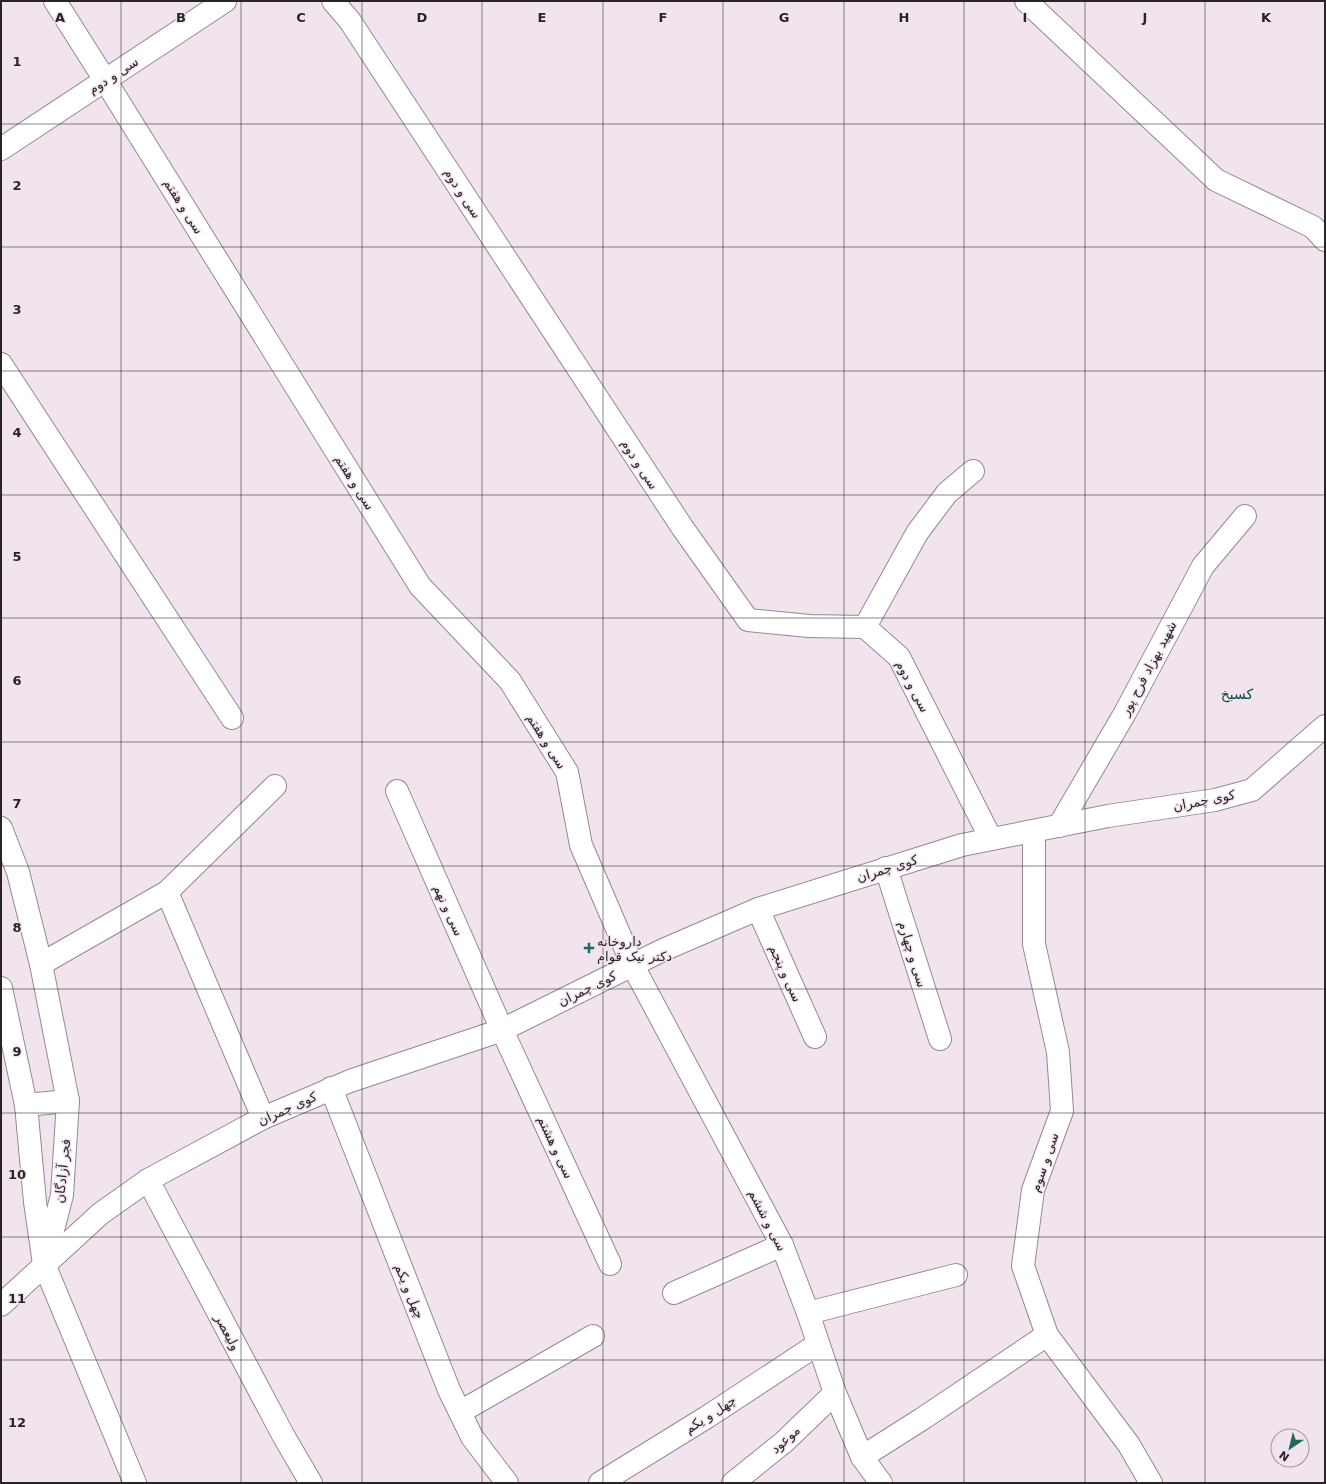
<svg xmlns="http://www.w3.org/2000/svg" width="1326" height="1484" font-family="'DejaVu Sans','Noto Sans Arabic',sans-serif">
<rect width="100%" height="100%" fill="#f2e4ef"/>
<g fill="none" stroke-linecap="round" stroke-linejoin="round">
<g stroke="#958893" stroke-width="24">
<g id="minor">
<polyline points="55,1 105,80 420,586 510,681 567,772 581,845 633,966 782,1245 808,1313 835,1393 862,1457 881,1483"/>
<polyline points="333,1 350,21 682,527 748,620 809,626 865,627 899,657 991,839"/>
<polyline points="1026,1 1216,180 1313,227 1325,240"/>
<polyline points="1,149 225,1"/>
<polyline points="1,364 232,718"/>
<polyline points="865,627 917,533 947,493 973,471"/>
<polyline points="397,791 502,1030 610,1264"/>
<polyline points="1059,826 1125,713 1203,566 1245,516"/>
<polyline points="1,828 18,872 41,964 68,1101 62,1195 47,1253"/>
<polyline points="1034,831 1034,944 1058,1052 1062,1111 1033,1190 1023,1266 1047,1335 1129,1445 1151,1483"/>
<polyline points="886,868 940,1039"/>
<polyline points="758,909 815,1037"/>
<polyline points="41,964 167,892"/>
<polyline points="1,988 26,1105 35,1202 44,1264 135,1483"/>
<polyline points="331,1088 449,1390 472,1437 507,1483"/>
<polyline points="26,1105 68,1101"/>
<polyline points="263,1118 167,892 275,786"/>
<polyline points="148,1180 283,1435 311,1483"/>
<polyline points="674,1293 782,1245"/>
<polyline points="1,1305 100,1214 148,1180 263,1118 350,1081 502,1030 663,950 758,909 962,845 1108,816 1215,800 1252,790 1325,726"/>
<polyline points="808,1313 956,1275"/>
<polyline points="460,1412 593,1336"/>
<polyline points="862,1457 922,1419 1047,1335"/>
<polyline points="600,1483 707,1417 818,1344"/>
<polyline points="733,1483 784,1442 835,1393"/>
</g>
</g>
<use href="#minor" stroke="#fff" stroke-width="22"/>
</g>
<path fill="none" stroke="#292428" stroke-width="1" stroke-opacity="0.55" d="M121,1V1483M241,1V1483M362,1V1483M482,1V1483M603,1V1483M723,1V1483M844,1V1483M964,1V1483M1085,1V1483M1205,1V1483M1,124H1325M1,247H1325M1,371H1325M1,495H1325M1,618H1325M1,742H1325M1,866H1325M1,989H1325M1,1113H1325M1,1237H1325M1,1360H1325"/>
<path fill="#21685e" stroke="#f2e4ef" stroke-width="1.5" d="M587 942h4v4h4v4h-4v4h-4v-4h-4v-4h4z"/>
<g text-anchor="middle" stroke-width="3" stroke-linejoin="round" paint-order="stroke">
<g font-size="13" fill="#292428" stroke="#f2e4ef">
<text transform="translate(113 75) rotate(-33)" y="5">سی و دوم</text>
<text transform="translate(463 193) rotate(57)" y="5">سی و دوم</text>
<text transform="translate(184 206) rotate(58)" y="5">سی و هفتم</text>
<text transform="translate(640 464) rotate(57)" y="5">سی و دوم</text>
<text transform="translate(355 482) rotate(58)" y="5">سی و هفتم</text>
<text transform="translate(1148 668) rotate(-62)" y="5">شهید بهزاد فرح پور</text>
<text transform="translate(913 686) rotate(62)" y="5">سی و دوم</text>
<text transform="translate(547 741) rotate(58)" y="5">سی و هفتم</text>
<text transform="translate(1204 800) rotate(-11)" y="5">کوی چمران</text>
<text transform="translate(887 868) rotate(-17)" y="5">کوی چمران</text>
<text transform="translate(449 910) rotate(66)" y="5">سی و نهم</text>
<text transform="translate(913 954) rotate(73)" y="5">سی و چهارم</text>
<text transform="translate(786 973) rotate(66)" y="5">سی و پنجم</text>
<text transform="translate(587 988) rotate(-26)" y="5">کوی چمران</text>
<text transform="translate(287 1108) rotate(-24)" y="5">کوی چمران</text>
<text transform="translate(556 1147) rotate(65)" y="5">سی و هشتم</text>
<text transform="translate(1044 1162) rotate(-71)" y="5">سی و سوم</text>
<text transform="translate(62 1171) rotate(-84)" y="5">فجر آزادگان</text>
<text transform="translate(768 1220) rotate(63)" y="5">سی و ششم</text>
<text transform="translate(410 1291) rotate(68)" y="5">چهل و یکم</text>
<text transform="translate(228 1332) rotate(62)" y="5">ولیعصر</text>
<text transform="translate(710 1414) rotate(-33)" y="5">چهل و یکم</text>
<text transform="translate(785 1439) rotate(-42)" y="5">موعود</text>
</g>
<g font-size="13" fill="#292428" stroke="#f2e4ef" text-anchor="start">
<text x="597" y="946">داروخانه<tspan x="597" dy="15">دکتر نیک قوام</tspan></text>
</g>
<g font-size="14" fill="#09463e" stroke="#f2e4ef">
<text x="1237" y="699">کسبخ</text>
</g>
</g>
<g font-size="13" text-anchor="middle" font-weight="bold" fill="#292428" stroke="#f2e4ef" stroke-width="3" stroke-linejoin="round" paint-order="stroke">
<text x="60" y="22">A</text>
<text x="181" y="22">B</text>
<text x="301" y="22">C</text>
<text x="422" y="22">D</text>
<text x="542" y="22">E</text>
<text x="663" y="22">F</text>
<text x="784" y="22">G</text>
<text x="904" y="22">H</text>
<text x="1025" y="22">I</text>
<text x="1145" y="22">J</text>
<text x="1266" y="22">K</text>
<text x="17" y="66">1</text>
<text x="17" y="190">2</text>
<text x="17" y="314">3</text>
<text x="17" y="437">4</text>
<text x="17" y="561">5</text>
<text x="17" y="685">6</text>
<text x="17" y="808">7</text>
<text x="17" y="932">8</text>
<text x="17" y="1056">9</text>
<text x="17" y="1179">10</text>
<text x="17" y="1303">11</text>
<text x="17" y="1427">12</text>
</g>
<rect width="1326" height="1484" fill="none" stroke="#292428" stroke-width="4"/>
<g transform="translate(1290 1448) rotate(215)"><circle r="19" fill="#f2e4ef" stroke="#a2979f"/>
<path d="M0-3L7 15L0 10L-7 15Z" fill="#21685e"/>
<text y="-6" font-size="11" font-weight="bold" text-anchor="middle" fill="#292428">N</text>
</g>
</svg>
